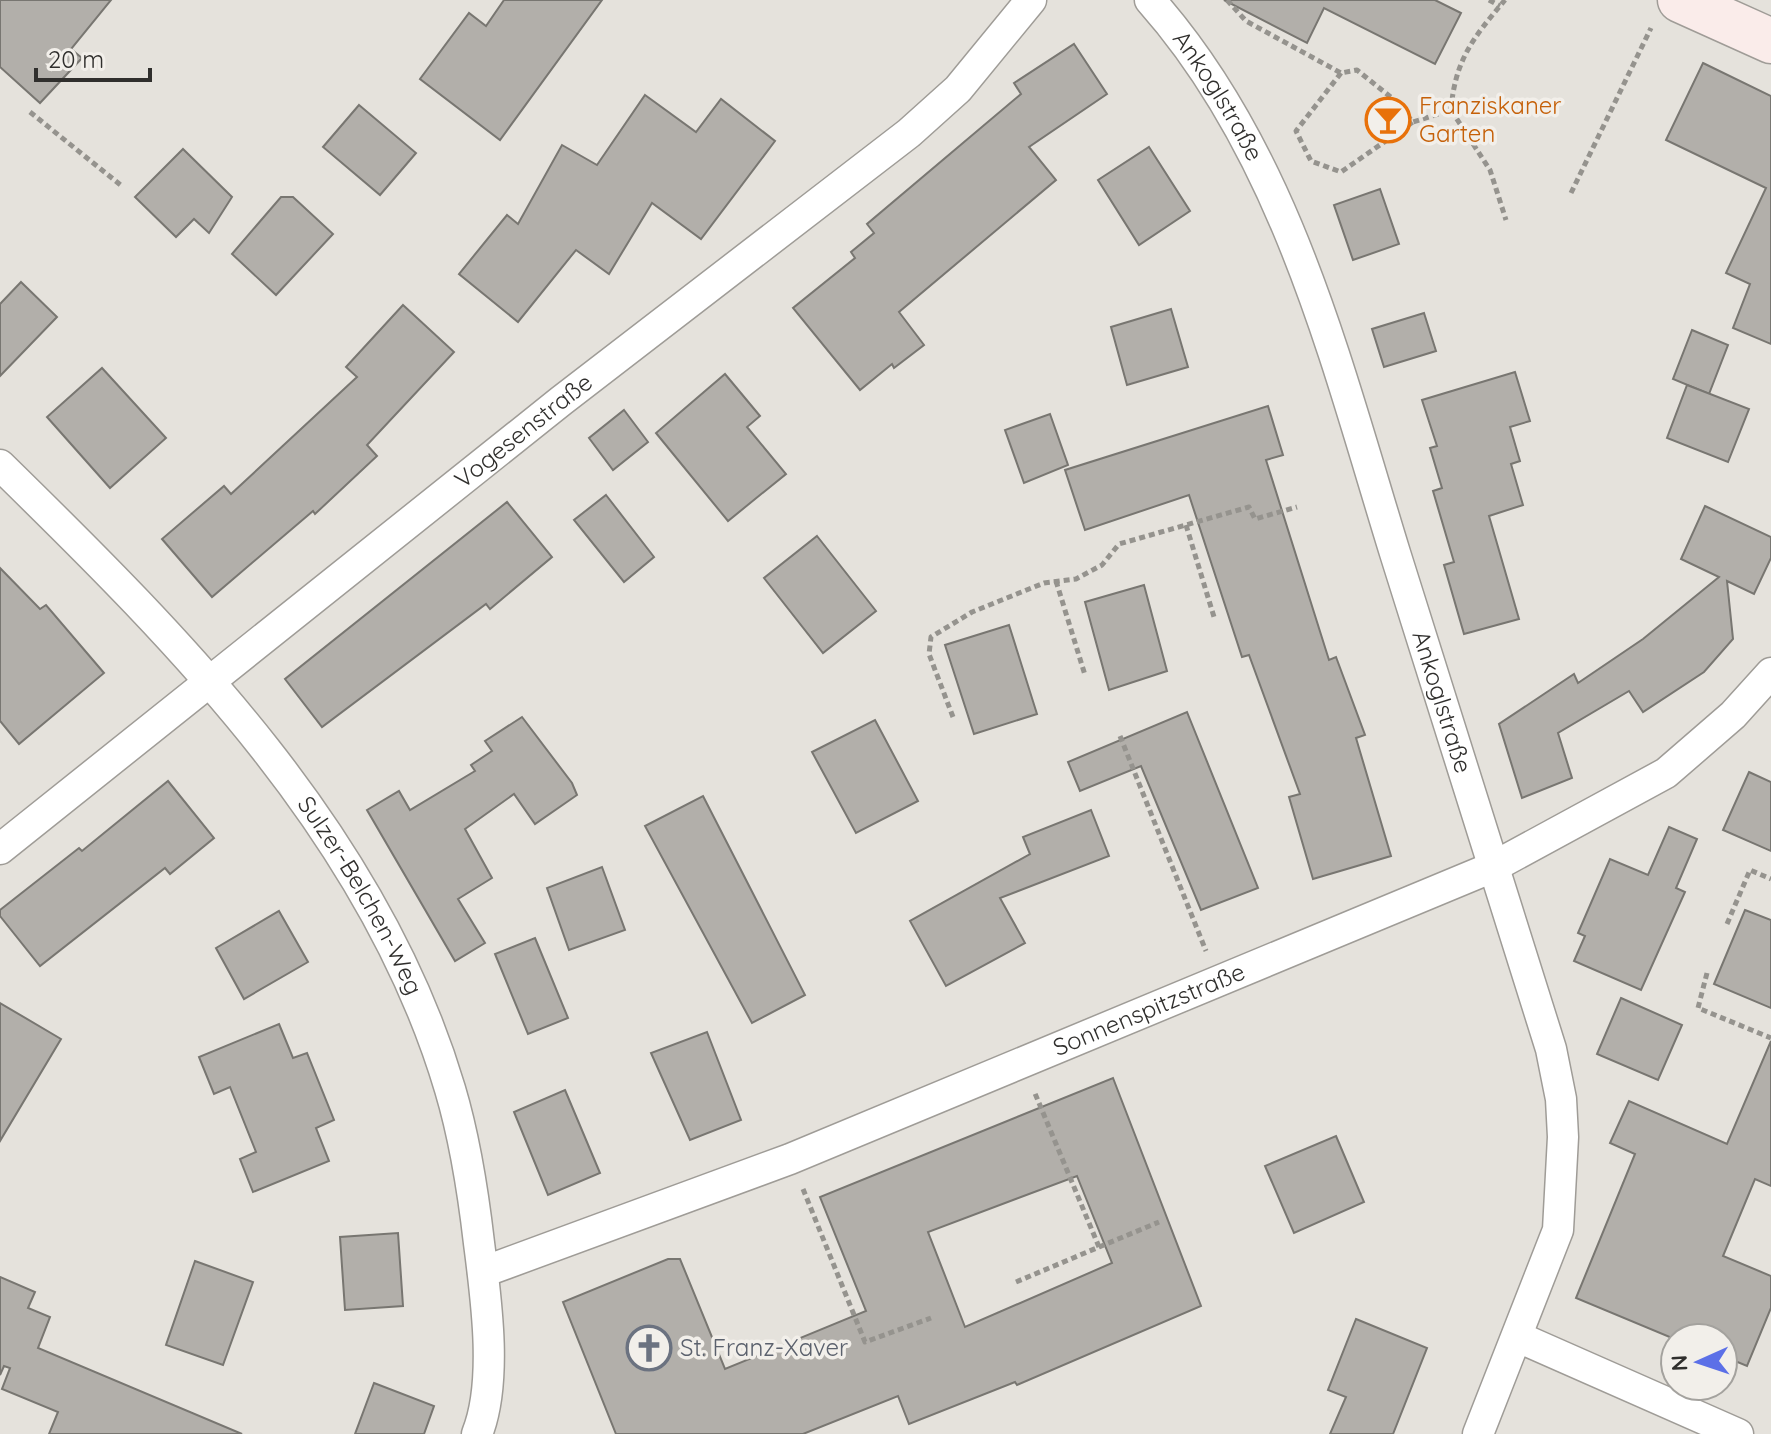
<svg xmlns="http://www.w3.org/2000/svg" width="1771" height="1434" font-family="Quicksand,sans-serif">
<rect width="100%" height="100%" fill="#e5e2dc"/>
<g fill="#b2afaa" stroke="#787671" stroke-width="2" fill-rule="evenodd">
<polygon points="0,0 111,0 71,49 82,58 40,103 0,67"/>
<polygon points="504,0 602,0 500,140 420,79 469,13 486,26"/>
<polygon points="1224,0 1435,0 1461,13 1435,64 1324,8 1307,43"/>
<polygon points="1074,44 1107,94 1029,147 1056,180 899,312 924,345 894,368 892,364 860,390 793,308 855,258 851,252 874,233 867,224 1021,94 1014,83"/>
<polygon points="1703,63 1771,96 1771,344 1733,328 1750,284 1726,273 1766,188 1666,140"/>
<polygon points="645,95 696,132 721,99 775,141 701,239 652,203 609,274 576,250 518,322 459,274 507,215 518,224 562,145 597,165"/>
<polygon points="359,105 416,153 380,195 323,147"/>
<polygon points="1149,147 1190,211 1139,245 1098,180"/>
<polygon points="183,149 232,197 209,233 194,219 176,237 135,197"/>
<polygon points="1380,189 1399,244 1353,260 1334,205"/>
<polygon points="281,197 293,197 333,234 276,295 232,254"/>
<polygon points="21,282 57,317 0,376 0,304"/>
<polygon points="403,305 454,352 367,445 377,456 315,514 313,511 212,597 162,539 224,486 231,494 357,377 346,367"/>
<polygon points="1171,309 1188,367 1127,385 1111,327"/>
<polygon points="1424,313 1436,351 1384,367 1372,329"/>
<polygon points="1692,330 1728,345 1709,394 1673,379"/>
<polygon points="102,368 166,438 110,488 47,417"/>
<polygon points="1515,372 1530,421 1510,427 1520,461 1511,464 1523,505 1489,516 1519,619 1464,634 1444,565 1454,562 1433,491 1442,488 1430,448 1437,446 1422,400"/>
<polygon points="725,374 760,416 747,427 786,474 728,521 656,433"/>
<polygon points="1687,385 1749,409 1728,462 1667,438"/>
<polygon points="1268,406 1283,455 1266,460 1329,660 1336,657 1365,735 1356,738 1391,856 1313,879 1289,797 1300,794 1249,655 1242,657 1189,495 1085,530 1065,470"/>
<polygon points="624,410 648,442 613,470 589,438"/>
<polygon points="1050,414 1068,465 1024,483 1005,430"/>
<polygon points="606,495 654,557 624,582 574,520"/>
<polygon points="507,502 552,557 490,609 486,604 322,727 285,679"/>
<polygon points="1705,506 1771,537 1771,558 1754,594 1727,581 1733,639 1704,672 1643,712 1629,691 1558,733 1572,778 1522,798 1499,724 1574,674 1578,683 1643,639 1719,577 1681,559"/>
<polygon points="817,536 876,611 823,653 764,578"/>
<polygon points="0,568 40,609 46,605 104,673 19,744 0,721"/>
<polygon points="1144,585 1167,671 1109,690 1085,602"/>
<polygon points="1009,625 1037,714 974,734 945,645"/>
<polygon points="1187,712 1258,888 1201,910 1141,766 1080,791 1068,762"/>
<polygon points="522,717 572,783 577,795 535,824 514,794 465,829 492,878 458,899 485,943 455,961 367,810 399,791 410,810 475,771 471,765 492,751 485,741"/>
<polygon points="875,720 918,801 856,833 812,752"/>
<polygon points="1749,772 1771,782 1771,851 1723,830"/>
<polygon points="168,781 214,838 170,874 165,868 40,966 0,916 0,910 79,848 82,851"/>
<polygon points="703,796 805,995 752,1023 645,826"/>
<polygon points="1091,810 1109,856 1000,898 1025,943 946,986 910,921 1030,854 1023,837"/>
<polygon points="1669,827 1697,839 1676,888 1685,892 1641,990 1574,961 1585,936 1578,933 1610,859 1648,875"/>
<polygon points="602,867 625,930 569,950 547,888"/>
<polygon points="1745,910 1771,920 1771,1008 1714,984"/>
<polygon points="279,911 308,962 244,999 216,948"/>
<polygon points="535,938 568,1018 528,1034 495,954"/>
<polygon points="1621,998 1682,1025 1658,1080 1597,1054"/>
<polygon points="0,1003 61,1039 0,1141"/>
<polygon points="279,1024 293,1058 307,1053 334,1120 316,1128 329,1161 253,1192 240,1159 256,1152 230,1087 214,1094 199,1057"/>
<polygon points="707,1032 741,1120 690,1140 651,1053"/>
<polygon points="1771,1041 1771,1186 1755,1179 1723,1256 1771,1276 1771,1308 1747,1366 1723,1356 1723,1338 1672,1338 1576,1298 1635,1154 1610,1143 1629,1101 1727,1144"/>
<path d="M1113,1078L1201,1306L1017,1385L1015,1382L909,1424L898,1396L803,1434H616L563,1302L668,1259H680L725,1369L866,1311L820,1197ZM1077,1176L1112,1263L965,1327L928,1232Z"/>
<polygon points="565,1090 600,1173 548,1195 514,1112"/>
<polygon points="1336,1136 1364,1202 1294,1233 1265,1166"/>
<polygon points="398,1233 403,1306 345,1310 340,1237"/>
<polygon points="195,1261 253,1282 223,1365 166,1345"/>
<polygon points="0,1277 35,1292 28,1308 50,1317 38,1348 242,1434 49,1434 58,1412 2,1389 10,1368 4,1366 0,1375"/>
<polygon points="1356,1319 1427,1348 1393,1434 1330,1434 1346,1397 1328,1390"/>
<polygon points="374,1383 434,1406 424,1434 355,1434"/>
</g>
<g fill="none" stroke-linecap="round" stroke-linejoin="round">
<g stroke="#9f9c97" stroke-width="33">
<g id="street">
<path id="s1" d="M1150,0C1286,153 1336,362 1395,553C1447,719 1499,884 1551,1049L1561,1099L1563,1137L1558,1230L1478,1434"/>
<path id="s2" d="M0,465C183,644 375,836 450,1089C465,1139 473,1191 479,1243C486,1298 498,1382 477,1434"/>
<path id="s3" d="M0,849L561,401L909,133L958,89L1031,0"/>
<path id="s4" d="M483,1272L790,1159L1493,867L1666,773L1733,715L1771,673"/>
<polyline points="1518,1337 1738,1434"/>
</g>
</g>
<g stroke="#9f9c97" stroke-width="47">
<polyline id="secondary" points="1680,0 1771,41"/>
</g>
<g stroke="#95938e" stroke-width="5" stroke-dasharray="6 4" stroke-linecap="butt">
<polyline points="1227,0 1246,21 1341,73 1357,70 1392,98 1413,122 1451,110 1490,170 1506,220"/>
<polyline points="1489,0 1500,6"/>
<polyline points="1341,73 1296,131 1311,161 1341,172 1413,122"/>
<path d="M1451,110C1455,60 1473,38 1505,0"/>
<polyline points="30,112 123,187"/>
<polyline points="1571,193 1651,28"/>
<polyline points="1186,525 1214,617"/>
<polyline points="1056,581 1085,675"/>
<polyline points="953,717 929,654 931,637 972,612 1044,583 1076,579 1102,565 1119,544 1249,507 1255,519 1297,507"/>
<polyline points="1120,736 1206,951"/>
<polyline points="1727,924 1750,870 1771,879"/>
<polyline points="1707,973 1698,1008 1771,1038"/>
<polyline points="803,1189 865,1342 931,1318"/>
<polyline points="1099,1247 1159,1222"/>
<polyline points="1016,1282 1099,1247 1034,1091"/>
</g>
<use href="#street" stroke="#fff" stroke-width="30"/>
<use href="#secondary" stroke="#faecea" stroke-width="44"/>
</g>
<defs>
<g id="bar-ring" transform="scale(2.3)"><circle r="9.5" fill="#f2efea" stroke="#e8710a" stroke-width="1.5"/><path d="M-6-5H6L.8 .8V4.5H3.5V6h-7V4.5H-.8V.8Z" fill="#e8710a"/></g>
<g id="church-ring" transform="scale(2.3)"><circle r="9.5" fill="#f2efea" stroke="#6b7280" stroke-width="1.5"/><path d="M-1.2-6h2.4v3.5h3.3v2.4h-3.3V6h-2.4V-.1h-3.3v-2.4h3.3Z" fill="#6b7280"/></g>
</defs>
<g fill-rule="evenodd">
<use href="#bar-ring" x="1388" y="120"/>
<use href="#church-ring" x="649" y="1348"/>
</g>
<g text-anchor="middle" stroke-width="7" stroke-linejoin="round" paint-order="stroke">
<g font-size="24" fill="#302f2d" stroke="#f2efea">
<text dy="8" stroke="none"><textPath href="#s1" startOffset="118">Ankoglstraße</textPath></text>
<text dy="8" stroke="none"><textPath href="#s3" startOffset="670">Vogesenstraße</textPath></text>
<text dy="8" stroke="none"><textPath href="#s1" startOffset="766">Ankoglstraße</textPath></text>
<text dy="8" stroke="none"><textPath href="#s2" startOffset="564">Sulzer-Belchen-Weg</textPath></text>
<text dy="8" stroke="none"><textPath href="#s4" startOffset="716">Sonnenspitzstraße</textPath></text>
</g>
<g font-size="24" fill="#c56008" stroke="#f2efea" text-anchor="start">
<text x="1419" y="114">Franziskaner<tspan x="1419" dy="28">Garten</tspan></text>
</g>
<g font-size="24" fill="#5b616d" stroke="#f2efea" text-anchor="start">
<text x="680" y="1356">St. Franz-Xaver</text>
</g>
</g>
<g transform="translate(1699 1362) rotate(267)"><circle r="38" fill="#f2efea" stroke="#a4a29e" stroke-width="2"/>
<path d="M0-6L14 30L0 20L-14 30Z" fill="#5c70e7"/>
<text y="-12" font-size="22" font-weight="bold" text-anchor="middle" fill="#302f2d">N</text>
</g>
<path d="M36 68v12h114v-12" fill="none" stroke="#302f2d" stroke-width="4"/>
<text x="48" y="68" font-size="24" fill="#302f2d" stroke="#f2efea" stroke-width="6" paint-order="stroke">20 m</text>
</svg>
